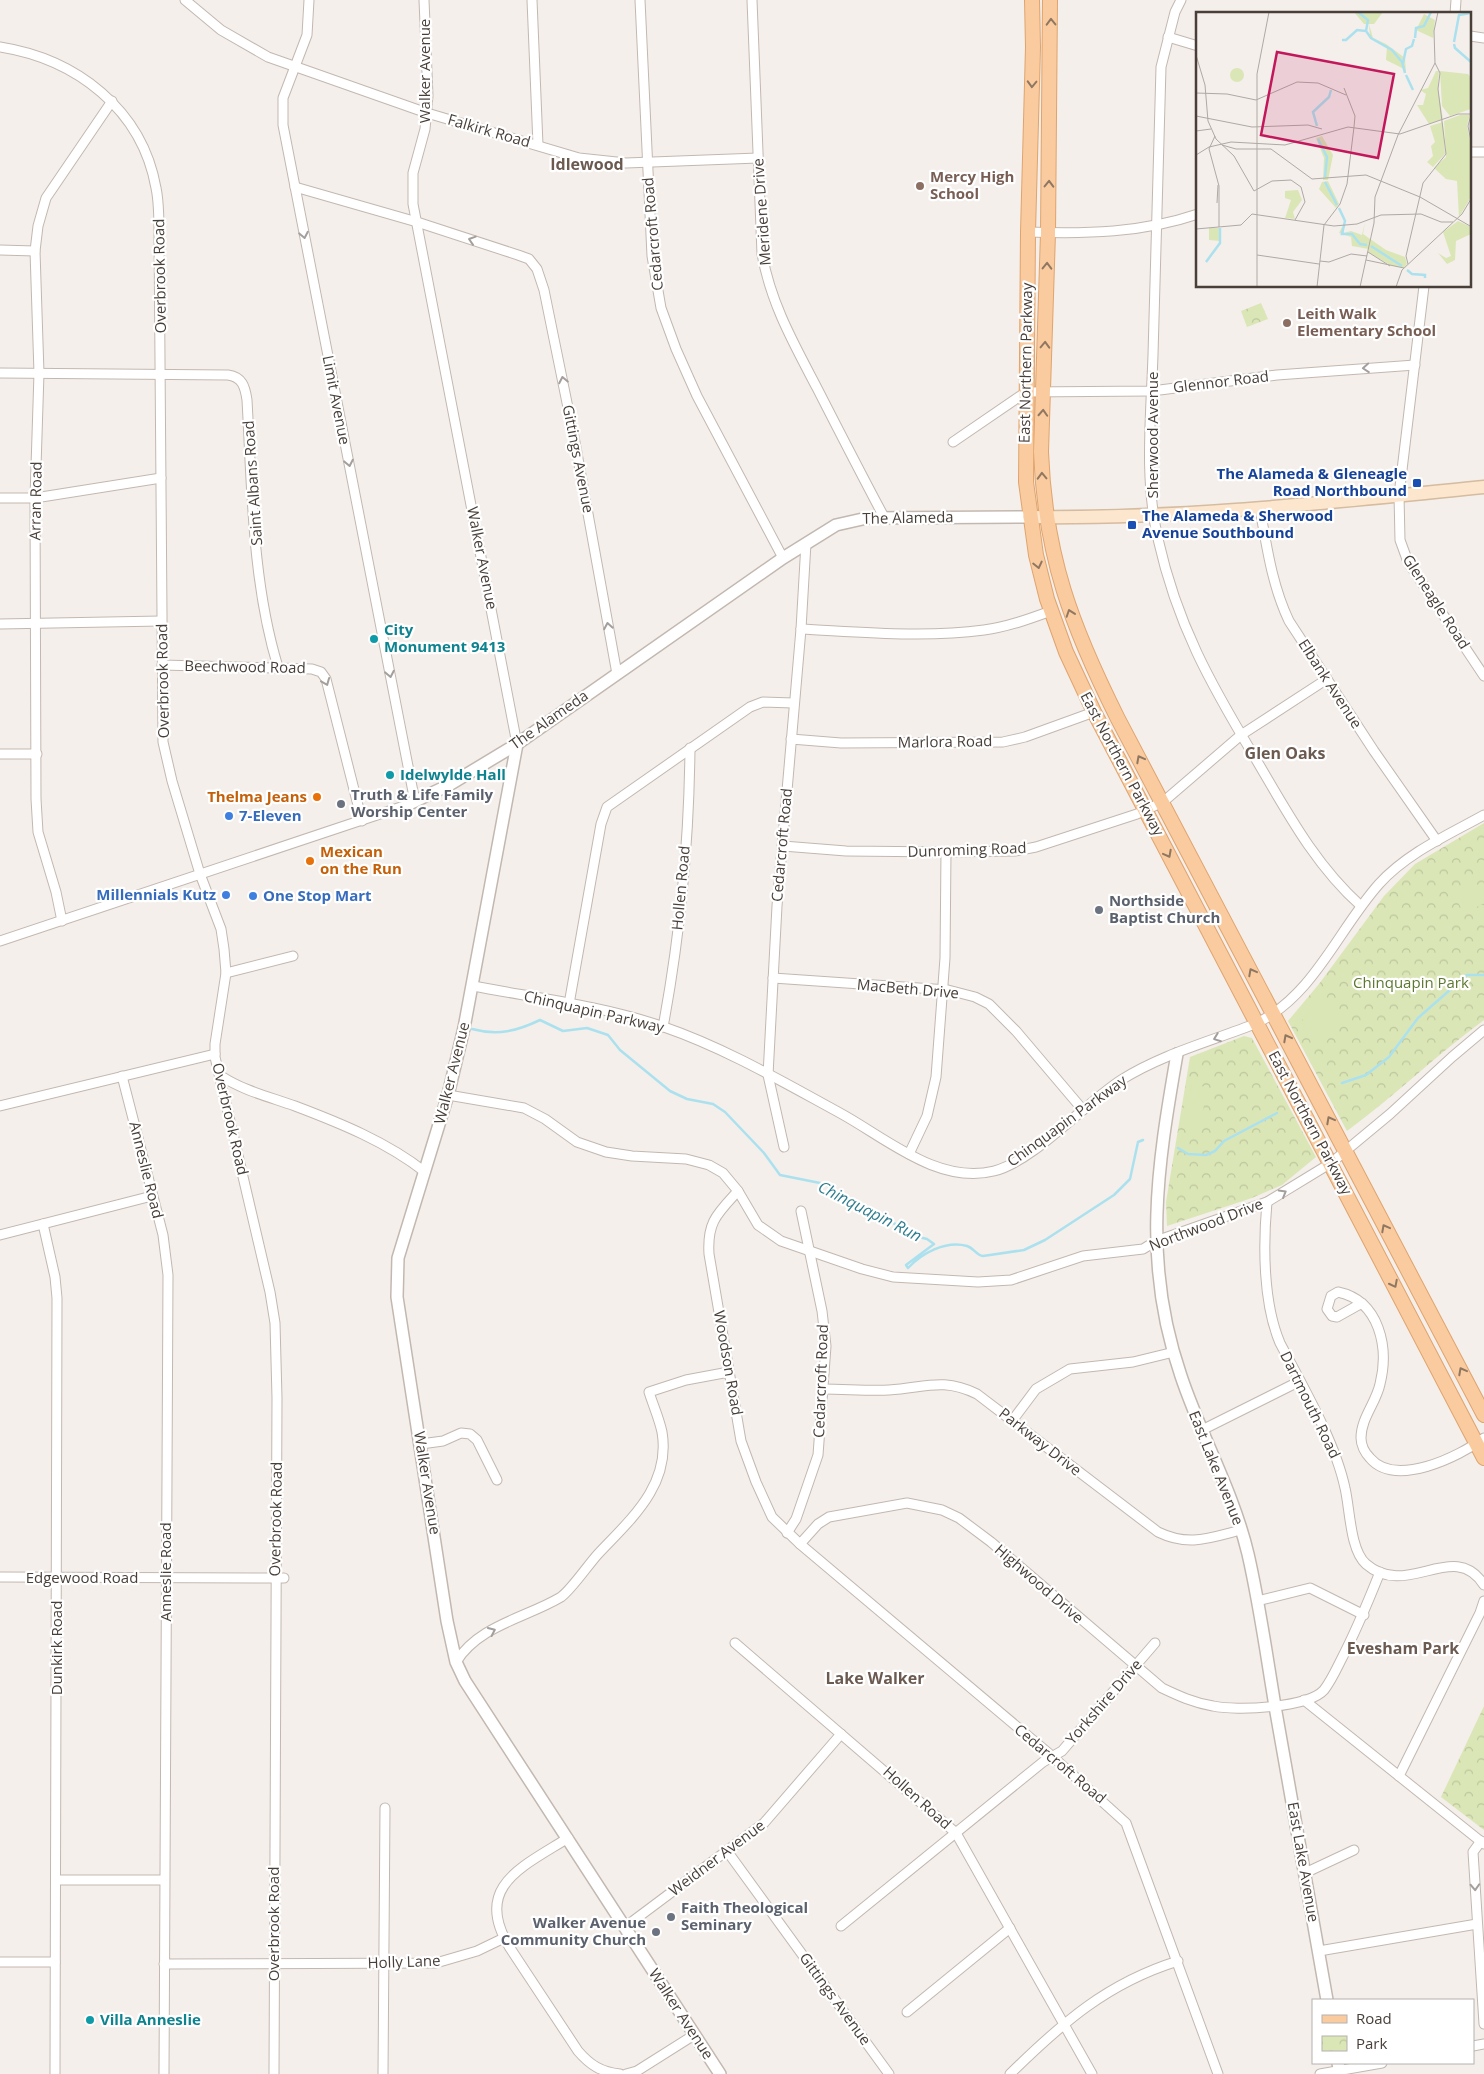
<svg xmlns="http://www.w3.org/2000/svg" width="1484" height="2074" font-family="'Open Sans',sans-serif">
<defs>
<pattern id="park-crowns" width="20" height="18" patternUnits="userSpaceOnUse" patternTransform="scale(1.25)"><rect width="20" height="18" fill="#dbe6b6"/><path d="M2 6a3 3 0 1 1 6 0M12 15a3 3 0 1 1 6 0" fill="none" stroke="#bdc69d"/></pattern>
</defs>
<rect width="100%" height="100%" fill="#f4efeb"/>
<g fill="url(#park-crowns)">
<polygon points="1261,303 1268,319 1247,327 1241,311"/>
<path d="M1484,823V1020C1436,1055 1395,1096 1347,1131L1288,1021L1319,984L1384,896L1415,864Z"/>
<polygon points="1244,1036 1252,1038 1316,1157 1282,1185 1252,1198 1167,1226 1166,1202 1190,1057"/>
<polygon points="1484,1706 1484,1830 1441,1797"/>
</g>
<g fill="#dbe6b6">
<polygon points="1483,882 1484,903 1464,914 1455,896"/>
<path d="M1324,996C1341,1004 1341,1020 1332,1034L1319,1038L1301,1018L1319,997Z"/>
<polygon points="1188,1084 1207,1087 1200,1129 1181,1126"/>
</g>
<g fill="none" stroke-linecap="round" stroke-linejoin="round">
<g stroke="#abe1ee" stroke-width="2.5">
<path d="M472,1029C498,1036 517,1031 540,1020L563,1031L587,1028L608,1035L620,1050L670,1091L687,1099L713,1104L725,1112L764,1153L780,1175L825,1184L853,1204L860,1206L882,1219L898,1225L915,1236L927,1239L934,1244L906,1265L908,1268C922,1253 946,1240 967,1246C974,1248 976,1255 983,1256L1024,1250L1045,1240L1114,1195L1130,1179L1138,1142L1143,1140"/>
<polyline points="1342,1083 1366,1075 1389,1057 1418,1018 1467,975 1484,975"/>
<polyline points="1178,1148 1188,1154 1206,1155 1215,1151 1224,1141 1277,1113"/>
</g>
<g stroke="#c3b8b0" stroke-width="11">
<g id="minor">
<polyline points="185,0 221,30 268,57 427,113 579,158 626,163 758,158"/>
<polyline points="309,0 307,35 283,98 283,125 415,802"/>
<polyline points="424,0 428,96 425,129 413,173 413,204 517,744"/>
<polyline points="532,0 538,145"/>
<polyline points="640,0 652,256 661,308 676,349 697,396 783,558"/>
<path d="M752,0L762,254C771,304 794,344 817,388C839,431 861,474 884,517"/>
<path d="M1181,0L1175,12L1161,67C1159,163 1155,259 1153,355C1151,416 1144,479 1158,539C1177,624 1210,683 1254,756C1286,810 1314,864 1361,906"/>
<polyline points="1455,14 1456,0"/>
<polyline points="1470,36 1484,38"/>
<polyline points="1168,37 1198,46"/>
<path d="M0,47C76,59 142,109 156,188C159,202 159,218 159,233L163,742L172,781L200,874L221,929L224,949L226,973L215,1044V1057L270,1292L275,1323L277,1398L274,2074"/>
<polyline points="1470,152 1484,152"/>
<polyline points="295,187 417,222 518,255 529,259 537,269 544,290 575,442 617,674"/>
<path d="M1028,232C1086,234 1142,233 1198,214"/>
<polyline points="0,250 35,251"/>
<polyline points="1424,286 1399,495 1400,540 1408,562 1484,676"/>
<path d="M0,373L228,375C242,377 245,386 247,400C252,488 252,582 278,667"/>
<polyline points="953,442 1026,392 1152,391 1277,375 1415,365"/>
<polyline points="0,498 35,498 161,478"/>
<path d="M1260,509C1267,548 1272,585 1289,621L1374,751L1437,841"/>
<polyline points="0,624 161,621"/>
<path d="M801,629C861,632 924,638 984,630C1007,627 1029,619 1051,611"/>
<polyline points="162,665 312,669 321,672 326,679 362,821"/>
<polyline points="791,739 841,743 1003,742 1025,737 1094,712"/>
<polyline points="0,754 37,754"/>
<polyline points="783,846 846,851 946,852 1015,851 1036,847 1137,814 1163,802 1241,735 1327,679"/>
<polyline points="62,921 56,892 38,832 36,799 35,498 39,373 35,251 38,226 46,198 112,101"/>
<polyline points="0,941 407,805"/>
<polyline points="226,973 293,956"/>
<polyline points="773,978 948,990 975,997 989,1004 1016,1031 1083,1110"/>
<path d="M473,986C536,998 603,1006 664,1027C725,1048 783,1082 840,1113C886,1138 938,1185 994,1171C1034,1161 1084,1104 1121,1080C1162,1054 1212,1041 1257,1023C1314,995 1338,930 1379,884C1407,853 1448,835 1484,815"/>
<polyline points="569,1004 601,824 607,807 750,707 763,702 793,703"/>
<path d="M663,1027C680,936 689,841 690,748"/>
<polyline points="122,1076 163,1235 168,1275 164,2074"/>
<path d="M221,1076C244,1091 270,1097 295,1106C340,1123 387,1142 425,1172"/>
<polyline points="448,1095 524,1108 545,1119 577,1142 606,1152 632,1156 686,1159 709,1165 723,1173 738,1191 758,1225 781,1241 862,1269 893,1277 978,1282 1011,1280 1083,1256 1143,1249 1156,1241 1267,1202 1331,1163 1390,1114 1452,1057 1484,1030"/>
<polyline points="0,1106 215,1054"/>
<polyline points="784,1147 768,1075 777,906 801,629 806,543"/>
<polyline points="909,1154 927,1116 936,1077 945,958 946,852"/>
<path d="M738,1191C717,1214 707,1222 709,1254L741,1441L756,1482L772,1517L800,1544L1053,1757L1126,1823L1218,2074"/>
<path d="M1267,1202C1263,1245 1263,1303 1280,1343C1302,1385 1335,1441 1345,1488C1350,1509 1350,1550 1366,1564C1407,1600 1454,1538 1484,1585"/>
<polyline points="43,1224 55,1277 57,1298 55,2074"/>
<polyline points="0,1235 152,1196"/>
<path d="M1362,1303L1337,1317L1332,1316L1327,1309L1331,1296L1338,1292C1380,1301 1389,1348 1380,1384C1376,1403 1361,1418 1361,1438C1361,1445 1365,1453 1370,1458C1395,1488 1459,1457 1484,1438"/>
<path d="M823,1389C845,1389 868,1391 889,1390C925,1388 942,1377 977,1394L1158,1532C1189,1547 1209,1538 1241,1530"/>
<polyline points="1012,1421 1036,1389 1070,1369 1133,1362 1174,1352"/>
<polyline points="1202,1430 1300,1381"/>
<polyline points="421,1444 443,1441 461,1433 470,1434 477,1440 497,1480"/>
<polyline points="787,1533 796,1519 818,1455 826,1346 822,1311 801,1211"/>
<path d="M800,1544L818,1524L829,1517L907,1503L942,1510L959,1518L991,1542L1162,1688C1179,1696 1194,1703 1213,1706C1236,1711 1308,1708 1324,1690C1331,1681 1336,1670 1341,1660C1356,1631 1368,1602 1380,1572"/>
<polyline points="0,1577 284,1578"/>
<polyline points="1257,1601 1310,1588 1364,1615"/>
<polyline points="735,1643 956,1833 1092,2074"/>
<path d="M456,1662C479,1625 526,1618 561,1597C571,1590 588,1565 598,1554C631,1519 671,1485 662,1432C659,1418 653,1405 649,1392L686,1380L729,1372"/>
<polyline points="1304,1700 1484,1844"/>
<polyline points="1399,1776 1480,1613 1484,1601"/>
<path d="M568,1838C522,1867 472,1887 510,1948L578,2051C590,2065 601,2072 620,2074"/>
<polyline points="1481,1841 1473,1852 1484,2024"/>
<polyline points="727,1851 889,2074"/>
<polyline points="1305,1873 1354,1850"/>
<polyline points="56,1880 164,1880"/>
<polyline points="841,1926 1043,1762 1062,1751 1155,1643"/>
<polyline points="625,1927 764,1823 841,1734"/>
<polyline points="1319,1951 1477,1924"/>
<polyline points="0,1962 55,1962"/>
<polyline points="164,1964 436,1963 477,1951 504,1938"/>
<polyline points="907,2012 1010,1928"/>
<polyline points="1473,2046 1484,2044"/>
<polyline points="383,2074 385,1808"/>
<polyline points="626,2074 637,2071 694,2035"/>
<path d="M1010,2074C1062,2023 1107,1983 1178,1961"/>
<polyline points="1320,2074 1382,2063"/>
</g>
</g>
<g stroke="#c3b8b0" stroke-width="14">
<g id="tertiary">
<polyline points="517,744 464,1028 448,1095 398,1258 397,1297 447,1621 456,1662 465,1681 720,2074"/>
<polyline points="407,805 449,785 517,744 783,558 836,525 867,518 1029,517"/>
<path d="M1177,1054C1157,1168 1142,1263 1181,1376C1201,1436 1233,1491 1248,1554C1260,1606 1267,1659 1276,1712C1293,1808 1310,1904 1327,2000"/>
<polyline points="1338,2063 1340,2074"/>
</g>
</g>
<g stroke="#d5bb9f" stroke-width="15">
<path id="secondary" d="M1029,517C1182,519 1333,502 1484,487"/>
</g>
<g stroke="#dfa46e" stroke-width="16">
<g id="primary">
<polyline points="1032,0 1033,47 1028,232 1026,482 1036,555 1047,599 1066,652 1094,712 1484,1458"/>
<path d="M1050,0L1048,233L1041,452C1045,557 1072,627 1118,719L1484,1415"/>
</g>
</g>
<use href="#minor" stroke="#fff" stroke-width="9"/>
<use href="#tertiary" stroke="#fff" stroke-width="11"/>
<use href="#secondary" stroke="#fce6cd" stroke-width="12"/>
<use href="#primary" stroke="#facb9f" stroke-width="14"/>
</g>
<defs><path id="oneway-chevron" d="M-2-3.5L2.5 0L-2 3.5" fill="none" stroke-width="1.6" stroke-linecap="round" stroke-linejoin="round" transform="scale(1.25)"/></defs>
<g stroke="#8f7762">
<use href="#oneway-chevron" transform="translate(1051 22) rotate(-91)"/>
<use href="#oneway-chevron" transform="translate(1032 84) rotate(92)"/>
<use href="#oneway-chevron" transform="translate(1049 184) rotate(-89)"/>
<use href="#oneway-chevron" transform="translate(1047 266) rotate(-89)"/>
<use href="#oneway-chevron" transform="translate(1045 345) rotate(-88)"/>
<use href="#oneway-chevron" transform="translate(1043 413) rotate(-87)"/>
<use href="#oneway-chevron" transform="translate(1042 476) rotate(-92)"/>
<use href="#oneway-chevron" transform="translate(1038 565) rotate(77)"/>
<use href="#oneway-chevron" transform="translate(1070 613) rotate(-109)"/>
<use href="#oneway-chevron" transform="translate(1140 759) rotate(-118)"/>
<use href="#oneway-chevron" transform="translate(1168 854) rotate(62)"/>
<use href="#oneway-chevron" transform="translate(1252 972) rotate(-118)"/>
<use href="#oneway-chevron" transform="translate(1287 1038) rotate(-118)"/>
<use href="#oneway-chevron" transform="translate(1330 1120) rotate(-118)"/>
<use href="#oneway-chevron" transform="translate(1385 1228) rotate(-118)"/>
<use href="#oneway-chevron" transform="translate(1394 1284) rotate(63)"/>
<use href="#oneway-chevron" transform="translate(1462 1371) rotate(-118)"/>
</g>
<g stroke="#a49f9c">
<use href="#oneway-chevron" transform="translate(304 235) rotate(79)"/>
<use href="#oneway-chevron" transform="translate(472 240) rotate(-162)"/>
<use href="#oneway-chevron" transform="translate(1366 368) rotate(176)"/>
<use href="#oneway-chevron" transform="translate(563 380) rotate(-101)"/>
<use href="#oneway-chevron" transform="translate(349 463) rotate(79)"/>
<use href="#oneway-chevron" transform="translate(608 626) rotate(-100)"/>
<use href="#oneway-chevron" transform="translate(390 674) rotate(79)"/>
<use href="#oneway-chevron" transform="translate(326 682) rotate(68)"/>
<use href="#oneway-chevron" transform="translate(1217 1038) rotate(159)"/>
<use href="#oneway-chevron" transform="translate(1283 1193) rotate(-30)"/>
<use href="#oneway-chevron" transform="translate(492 1631) rotate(-25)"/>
<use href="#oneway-chevron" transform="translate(1475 1887) rotate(87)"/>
</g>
<g fill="#8d6e63" stroke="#fff" stroke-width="2">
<circle cx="920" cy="186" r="5"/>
<circle cx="1287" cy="323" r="5"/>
</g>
<g fill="#1a4fb4" stroke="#fff" stroke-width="2">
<rect x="1412" y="478" width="10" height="10" rx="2.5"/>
<rect x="1127" y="520" width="10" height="10" rx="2.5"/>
</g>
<g fill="#0f9aa8" stroke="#fff" stroke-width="2">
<circle cx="374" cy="639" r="5"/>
<circle cx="390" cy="775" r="5"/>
<circle cx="90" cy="2020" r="5"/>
</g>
<g fill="#e8710a" stroke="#fff" stroke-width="2">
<circle cx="317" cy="797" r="5"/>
<circle cx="310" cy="861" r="5"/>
</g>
<g fill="#6b7280" stroke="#fff" stroke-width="2">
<circle cx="341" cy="804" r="5"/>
<circle cx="1099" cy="910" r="5"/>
<circle cx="671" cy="1917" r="5"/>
<circle cx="656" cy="1932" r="5"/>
</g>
<g fill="#3f7fe0" stroke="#fff" stroke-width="2">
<circle cx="229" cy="816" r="5"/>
<circle cx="226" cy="895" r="5"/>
<circle cx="253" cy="896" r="5"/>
</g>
<g text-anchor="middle" stroke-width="4.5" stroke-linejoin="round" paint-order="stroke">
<g font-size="15" fill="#483f39" stroke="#fff">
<text transform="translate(425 71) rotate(-90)" y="5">Walker Avenue</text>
<text transform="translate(489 131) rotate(16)" y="5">Falkirk Road</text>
<text transform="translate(762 212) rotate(-94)" y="5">Meridene Drive</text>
<text transform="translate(653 234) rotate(-95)" y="5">Cedarcroft Road</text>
<text transform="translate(160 276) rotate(-91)" y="5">Overbrook Road</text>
<text transform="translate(1026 363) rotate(-89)" y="5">East Northern Parkway</text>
<text transform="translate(1221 382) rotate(-7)" y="5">Glennor Road</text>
<text transform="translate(336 400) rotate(79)" y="5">Limit Avenue</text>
<text transform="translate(1153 435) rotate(-90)" y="5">Sherwood Avenue</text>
<text transform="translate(578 459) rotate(79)" y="5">Gittings Avenue</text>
<text transform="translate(253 483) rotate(-94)" y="5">Saint Albans Road</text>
<text transform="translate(36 501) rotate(-89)" y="5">Arran Road</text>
<text transform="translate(908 518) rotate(-1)" y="5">The Alameda</text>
<text transform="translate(482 558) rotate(79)" y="5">Walker Avenue</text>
<text transform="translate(1436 602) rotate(57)" y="5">Gleneagle Road</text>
<text transform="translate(245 667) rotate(1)" y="5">Beechwood Road</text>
<text transform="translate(163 681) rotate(-91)" y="5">Overbrook Road</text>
<text transform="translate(1330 684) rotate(57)" y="5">Elbank Avenue</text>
<text transform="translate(549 720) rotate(-35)" y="5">The Alameda</text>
<text transform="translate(945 742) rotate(-1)" y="5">Marlora Road</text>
<text transform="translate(1122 764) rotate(62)" y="5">East Northern Parkway</text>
<text transform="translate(782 845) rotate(-85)" y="5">Cedarcroft Road</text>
<text transform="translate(967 850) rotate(-2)" y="5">Dunroming Road</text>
<text transform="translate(681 888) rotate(-85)" y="5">Hollen Road</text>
<text transform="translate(908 989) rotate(5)" y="5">MacBeth Drive</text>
<text transform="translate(594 1012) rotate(13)" y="5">Chinquapin Parkway</text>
<text transform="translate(452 1073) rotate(-76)" y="5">Walker Avenue</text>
<text transform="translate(230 1119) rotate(77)" y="5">Overbrook Road</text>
<text transform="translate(1067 1121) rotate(-36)" y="5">Chinquapin Parkway</text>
<text transform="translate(1310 1123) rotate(62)" y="5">East Northern Parkway</text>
<text transform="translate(146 1170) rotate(76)" y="5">Anneslie Road</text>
<text transform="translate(1206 1225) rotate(-21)" y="5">Northwood Drive</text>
<text transform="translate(728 1363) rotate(80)" y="5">Woodson Road</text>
<text transform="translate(821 1381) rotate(-88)" y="5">Cedarcroft Road</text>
<text transform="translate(1310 1405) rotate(64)" y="5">Dartmouth Road</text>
<text transform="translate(1040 1442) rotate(38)" y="5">Parkway Drive</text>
<text transform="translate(1216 1468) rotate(68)" y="5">East Lake Avenue</text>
<text transform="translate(427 1483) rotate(81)" y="5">Walker Avenue</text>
<text transform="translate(276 1519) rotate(-89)" y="5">Overbrook Road</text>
<text transform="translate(166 1572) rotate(-90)" y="5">Anneslie Road</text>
<text x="82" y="1583">Edgewood Road</text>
<text transform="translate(1039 1584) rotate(41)" y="5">Highwood Drive</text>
<text transform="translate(57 1648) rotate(-90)" y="5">Dunkirk Road</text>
<text transform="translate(1104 1702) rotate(-49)" y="5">Yorkshire Drive</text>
<text transform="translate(1060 1764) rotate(40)" y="5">Cedarcroft Road</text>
<text transform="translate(917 1798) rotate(42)" y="5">Hollen Road</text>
<text transform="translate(717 1858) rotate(-37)" y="5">Weidner Avenue</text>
<text transform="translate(1303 1862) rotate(80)" y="5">East Lake Avenue</text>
<text transform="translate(274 1924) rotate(-90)" y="5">Overbrook Road</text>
<text transform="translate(404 1962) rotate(-2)" y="5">Holly Lane</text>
<text transform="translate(835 1999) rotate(54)" y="5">Gittings Avenue</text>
<text transform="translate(681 2014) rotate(57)" y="5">Walker Avenue</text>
</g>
<g font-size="15" font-weight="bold" fill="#785e54" stroke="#fff" text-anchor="start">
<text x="930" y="182">Mercy High<tspan x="930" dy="17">School</tspan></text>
<text x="1297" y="319">Leith Walk<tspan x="1297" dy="17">Elementary School</tspan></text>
</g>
<g font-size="15" font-weight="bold" fill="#164399" stroke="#fff" text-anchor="end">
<text x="1407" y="479">The Alameda &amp; Gleneagle<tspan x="1407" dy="17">Road Northbound</tspan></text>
<text x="1142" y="521" text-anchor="start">The Alameda &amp; Sherwood<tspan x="1142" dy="17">Avenue Southbound</tspan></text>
</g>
<g font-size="15" font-weight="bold" fill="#0d838f" stroke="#fff" text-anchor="start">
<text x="384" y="635">City<tspan x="384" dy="17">Monument 9413</tspan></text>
<text x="400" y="780">Idelwylde Hall</text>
<text x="100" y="2025">Villa Anneslie</text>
</g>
<g font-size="15" font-weight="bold" fill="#5b616d" stroke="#fff" text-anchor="start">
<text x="351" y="800">Truth &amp; Life Family<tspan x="351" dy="17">Worship Center</tspan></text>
<text x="1109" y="906">Northside<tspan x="1109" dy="17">Baptist Church</tspan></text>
<text x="681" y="1913">Faith Theological<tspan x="681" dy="17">Seminary</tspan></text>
<text x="646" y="1928" text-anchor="end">Walker Avenue<tspan x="646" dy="17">Community Church</tspan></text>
</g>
<g font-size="15" font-weight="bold" fill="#c56008" stroke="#fff" text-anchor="end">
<text x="307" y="802">Thelma Jeans</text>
<text x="320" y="857" text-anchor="start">Mexican<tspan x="320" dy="17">on the Run</tspan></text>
</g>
<g font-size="15" font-weight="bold" fill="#366cbe" stroke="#fff" text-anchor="start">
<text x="239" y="821">7-Eleven</text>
<text x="216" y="900" text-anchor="end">Millennials Kutz</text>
<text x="263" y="901">One Stop Mart</text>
</g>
<g font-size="15" fill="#5b782e" stroke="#fff">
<text x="1411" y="988">Chinquapin Park</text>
</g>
<g font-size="16" font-weight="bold" fill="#6b5a50" stroke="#fff">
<text x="587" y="170">Idlewood</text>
<text x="1285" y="759">Glen Oaks</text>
<text x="1403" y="1654">Evesham Park</text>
<text x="875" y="1684">Lake Walker</text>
</g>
<g font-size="16" font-style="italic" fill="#2f7d90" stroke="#fff">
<text transform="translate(870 1211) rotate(27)" y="6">Chinquapin Run</text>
</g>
</g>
<g transform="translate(1196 12)">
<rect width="275" height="275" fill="#f4efeb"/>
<path d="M158,0H187L178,12H168ZM244,59L272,62L275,66V97L254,104L246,94ZM264,103H274L271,114L275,132V185L263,205L261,169L250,167L238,156L250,145L248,109Z" fill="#dbe6b6"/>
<path d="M13,216H24V229L13,228Z" fill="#dbe6b6"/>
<path d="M228,2L239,8L237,26L220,18ZM173,12L177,26L190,32L209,46L210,61L208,57L190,48L191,35L174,25ZM34 63a7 7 0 1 1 14 0a7 7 0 1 1-14 0ZM240,59H243L242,77L247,107L233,112L221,93H227L230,82L224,78L232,76ZM247,110L249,142L237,155L231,150L237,144L235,134L239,130L234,114ZM126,124L137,143L132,168H127L128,146L120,126ZM132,169L143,192L140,196L123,177L126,170ZM102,178L106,188L97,200L99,207L89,206L95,188L89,186V179ZM262,209L275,215V222L260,229L259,248L251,252L242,241L250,246L255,244L247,220ZM169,210L167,222L190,238L209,245L211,252L208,256L194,253L172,240L173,237L156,234L155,225L143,221L146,215L148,221L155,219L166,223Z" fill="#dbe6b6"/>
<path fill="none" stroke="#abe1ee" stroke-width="2.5" d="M162,0L172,8L170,19L175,26L196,38L206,50L209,61M219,26L220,16L228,14L235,0M146,28H150L161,18L170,19M258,30L263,3L275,1M258,32L259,36L275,50M207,51L210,37L216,34L218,27M210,63L217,78M121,114L117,100L133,85L135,78M122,127L131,145L129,165M129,170L141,193M143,196L149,209L146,222H156L164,232L171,233M175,234L206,254M10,250L24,231V216M211,258L216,262L229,263V266"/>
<path fill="none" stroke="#afa9a4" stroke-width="1" d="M0,43L9,73L12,109L20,127L38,144L58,179L76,169L95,168L105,175L109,190L99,208M148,76L159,104L158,115M0,81L31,82L60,88L101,70L122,71L150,83M275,103L272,114L275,129M0,104L56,115L112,113L126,117M0,119L15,117M19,124L13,137L23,174V215M26,133L40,137H75M75,137L116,167L170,163L224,185L274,214M0,143L13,135L35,130L89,133L152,115L204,122L262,102H275M21,191L22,173M0,217L45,213L56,202L138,214L161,212L185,203L225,202L245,210H257M172,240L194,254M61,243L123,252M170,248L208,256M124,249L133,250L155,242L171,244M212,252L210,244L227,171L250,142L242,77L244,61L239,51M37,275H77M61,275V62L73,0M121,275L128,213L144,192L151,172L158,115M157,275H184M164,275L178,211L179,185L202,123L239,51L238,19L242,0M200,275L206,258L266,202L275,187"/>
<path fill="#c2185b" fill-opacity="0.15" stroke="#c2185b" stroke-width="2.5" d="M81,40L198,62L182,146L65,123Z"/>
<rect width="275" height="275" fill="none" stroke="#483f39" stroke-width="2.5"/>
</g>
<rect x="1312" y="1999" width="162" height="65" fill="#ffffff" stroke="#b6b2b0"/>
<rect x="1322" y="2015" width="25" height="8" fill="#facb9f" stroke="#b6b2b0"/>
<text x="1356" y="2024" font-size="15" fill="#483f39">Road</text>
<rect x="1322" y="2036" width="25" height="15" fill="url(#park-crowns)" stroke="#b6b2b0"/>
<text x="1356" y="2049" font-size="15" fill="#483f39">Park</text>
</svg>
